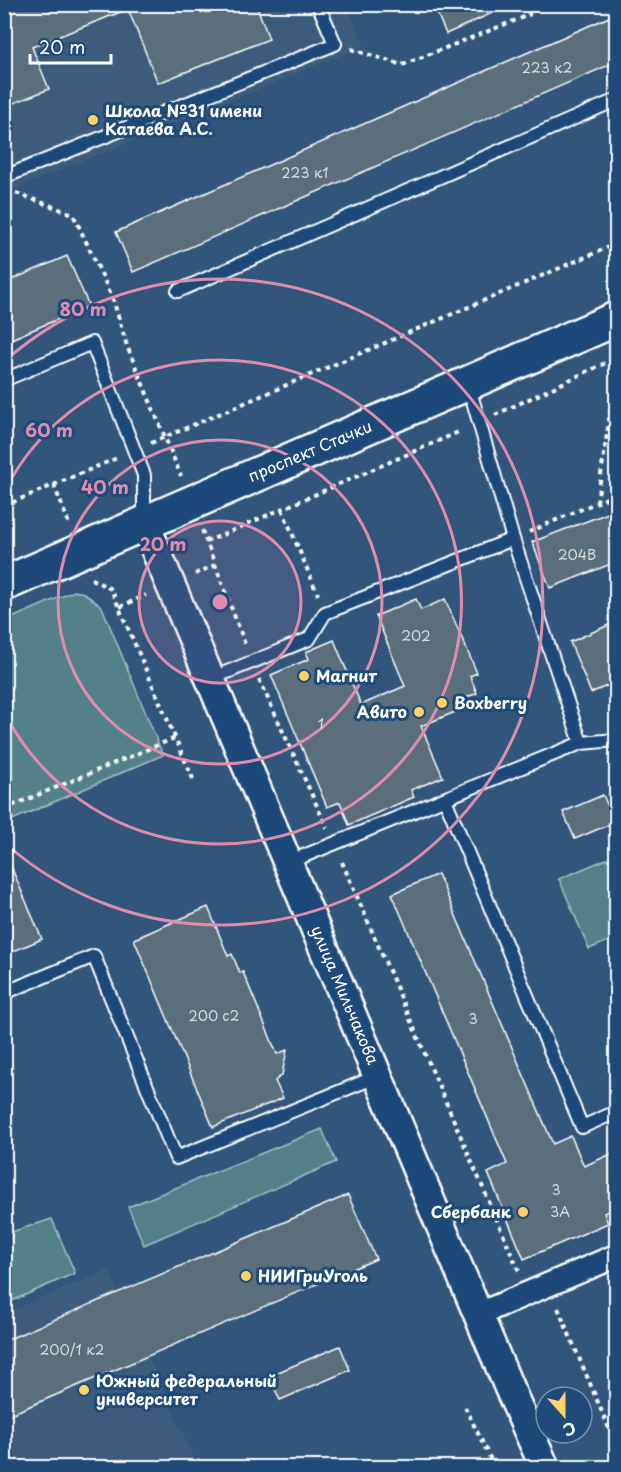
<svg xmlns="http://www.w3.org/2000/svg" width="621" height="1472" font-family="'Playpen Sans',sans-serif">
<rect width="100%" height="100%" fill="#31557b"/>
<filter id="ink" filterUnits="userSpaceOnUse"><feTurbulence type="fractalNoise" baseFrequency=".0167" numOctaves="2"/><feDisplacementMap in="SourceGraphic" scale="12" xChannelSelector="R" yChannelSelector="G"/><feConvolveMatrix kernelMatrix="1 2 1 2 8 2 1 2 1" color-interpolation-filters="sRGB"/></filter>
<g filter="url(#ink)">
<g fill="#3d5c7b">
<polygon points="5,5 347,5 365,46 5,193"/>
<polygon points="109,1270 198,1467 5,1468 5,1313"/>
</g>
<g fill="#528089" stroke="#a8c0c4" stroke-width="1.5">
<polygon points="74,591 84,593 102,607 163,755 5,823 5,621"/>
<polygon points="616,855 616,938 589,949 559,879"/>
<polygon points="322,1129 336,1162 144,1245 128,1207"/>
<polygon points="52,1219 75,1273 5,1304 5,1234"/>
</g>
<g fill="#5a6e7c" stroke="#fff" stroke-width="1.5">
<polygon points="256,4 269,39 158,83 128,9 32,47 49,89 4,107 4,5"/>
<polygon points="433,4 512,4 446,34"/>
<polygon points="616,14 616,62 133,272 116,232"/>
<polygon points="67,256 89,306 4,342 4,283"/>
<polygon points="608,513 616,534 616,562 550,588 532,542"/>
<polygon points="416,599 421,610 445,599 477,673 470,676 477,693 456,702 460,710 421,726 443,777 411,790 414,797 349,825 340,802 327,807 271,675 309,659 306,652 334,640 361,705 405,686 376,616"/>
<polygon points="616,622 616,682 591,693 570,642"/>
<polygon points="603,795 615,822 575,839 563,812"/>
<polygon points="4,850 42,939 4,955"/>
<polygon points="438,874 553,1144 571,1136 584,1166 616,1152 616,1208 604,1213 608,1223 524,1259 488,1173 507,1164 392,894"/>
<polygon points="208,907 228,956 232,954 240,973 243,972 277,1054 287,1050 282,1075 275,1081 283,1098 213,1127 134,939"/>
<polygon points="348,1195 376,1259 4,1417 4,1341"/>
<polygon points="340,1346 350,1370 280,1400 269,1376"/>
</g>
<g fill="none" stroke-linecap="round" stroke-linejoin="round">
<g stroke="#fff" stroke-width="16">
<g id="service">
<polyline points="4,177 335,44 318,4"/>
<polyline points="178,291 616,100"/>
<polyline points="4,380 92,343 144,475 144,522"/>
<polyline points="468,384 513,539 581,743"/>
<polyline points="210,679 309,639 325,613 513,539"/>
<polyline points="445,799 582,1127 616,1112"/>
<polyline points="289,862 581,743 616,740"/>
<polyline points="4,993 94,956 176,1158 378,1076"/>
</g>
</g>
<g stroke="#fff" stroke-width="27">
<polyline id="minor" points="479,1314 616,1256"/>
</g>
<g stroke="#fff" stroke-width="33">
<polyline id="tertiary" points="144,522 510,1390 545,1468"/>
</g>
<g stroke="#fff" stroke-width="38">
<polyline id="primary" points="4,584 616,319"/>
</g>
<g stroke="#fff" stroke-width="4" stroke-dasharray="4.5 4.5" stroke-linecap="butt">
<polyline points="351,49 402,65 529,15 530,4"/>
<polyline points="16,193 73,214 113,299 127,346 181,476"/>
<polyline points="495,415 616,358"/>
<polyline points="151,443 616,244"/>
<polyline points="54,485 69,524"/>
<polyline points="597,502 616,373"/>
<polyline points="4,506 117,458"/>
<polyline points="282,509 318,595"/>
<polyline points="202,530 245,644"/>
<polyline points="529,532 616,494"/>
<polyline points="206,542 461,431"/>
<polyline points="195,574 215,565"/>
<polyline points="92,578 93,580 111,589 193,779"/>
<polyline points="120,607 146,595"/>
<polyline points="259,679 327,828"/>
<polyline points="4,809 175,738"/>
<polyline points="342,862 519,1271"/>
<polyline points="558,1308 616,1445"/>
<polyline points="465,1407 495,1468"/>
</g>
<use href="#service" stroke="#1f4a7a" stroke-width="12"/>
<use href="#minor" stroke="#1f4a7a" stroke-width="22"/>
<use href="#tertiary" stroke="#1f4a7a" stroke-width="28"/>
<use href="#primary" stroke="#1f4a7a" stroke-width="33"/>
</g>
</g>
<circle cx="220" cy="602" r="81" fill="#e08cad" fill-opacity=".12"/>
<g fill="none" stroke="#e08cad" stroke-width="3">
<circle cx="220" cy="602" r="81"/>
<circle cx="220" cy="602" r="162"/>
<path d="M5 490A242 242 0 1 1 5 714"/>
<path d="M6 360A323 323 0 1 1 6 844"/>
</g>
<g fill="#ffd166" stroke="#1f4a7a" stroke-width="2">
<circle cx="93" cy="120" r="6"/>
<circle cx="304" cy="676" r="6"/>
<circle cx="442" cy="703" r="6"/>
<circle cx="419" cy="712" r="6"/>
<circle cx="523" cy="1212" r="6"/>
<circle cx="246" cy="1276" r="6"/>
<circle cx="84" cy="1390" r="6"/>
</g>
<g text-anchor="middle" stroke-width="6" stroke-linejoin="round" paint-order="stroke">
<g font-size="14" fill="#d6dbde">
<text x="547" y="73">223 к2</text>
<text x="305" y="178">223 к1</text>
<text x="577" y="560">204В</text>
<text x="416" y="641">202</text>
<text x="321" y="729">1</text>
<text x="214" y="1021">200 с2</text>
<text x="473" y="1024">3</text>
<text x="556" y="1195">3</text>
<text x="560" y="1217">3А</text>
<text x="72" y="1355">200/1 к2</text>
</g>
<g font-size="16" font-weight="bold" fill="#fff" stroke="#1f4a7a" text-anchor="start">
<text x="105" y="117">Школа №31 имени<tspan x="105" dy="18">Катаева А.С.</tspan></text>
<text x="316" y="682">Магнит</text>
<text x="454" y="709">Boxberry</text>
<text x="407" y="718" text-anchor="end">Авито</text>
<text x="511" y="1218" text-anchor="end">Сбербанк</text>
<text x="258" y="1282">НИИГриУголь</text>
<text x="96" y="1387">Южный федеральный<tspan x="96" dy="18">университет</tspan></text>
</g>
<g font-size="16" fill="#fff" stroke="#1f4a7a">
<text transform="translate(310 451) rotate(-23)" y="6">проспект Стачки</text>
<text transform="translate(345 995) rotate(67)" y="6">улица Мильчакова</text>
</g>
</g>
<circle cx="220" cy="602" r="9" fill="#e08cad" stroke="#1f4a7a" stroke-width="3"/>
<g font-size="18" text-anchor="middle" font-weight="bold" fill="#e08cad" stroke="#1f4a7a" stroke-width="6" stroke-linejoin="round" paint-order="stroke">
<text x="83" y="316">80 m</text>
<text x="49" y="437">60 m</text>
<text x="105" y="494">40 m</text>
<text x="163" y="551">20 m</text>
</g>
<rect width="621" height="1472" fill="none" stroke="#1f4a7a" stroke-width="24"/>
<rect x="12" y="12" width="597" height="1448" fill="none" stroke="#fff" stroke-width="2" filter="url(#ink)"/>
<g transform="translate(564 1415) rotate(159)"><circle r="28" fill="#1f4a7a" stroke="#7992af" stroke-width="1.5"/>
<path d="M0-4.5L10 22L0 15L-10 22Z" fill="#ffd166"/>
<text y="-9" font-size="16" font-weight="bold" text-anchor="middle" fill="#ffffff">С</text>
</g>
<path d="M30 54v9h81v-9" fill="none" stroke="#ffffff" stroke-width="3"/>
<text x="39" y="54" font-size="18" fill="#ffffff" stroke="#1f4a7a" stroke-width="4.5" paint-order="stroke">20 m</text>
</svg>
